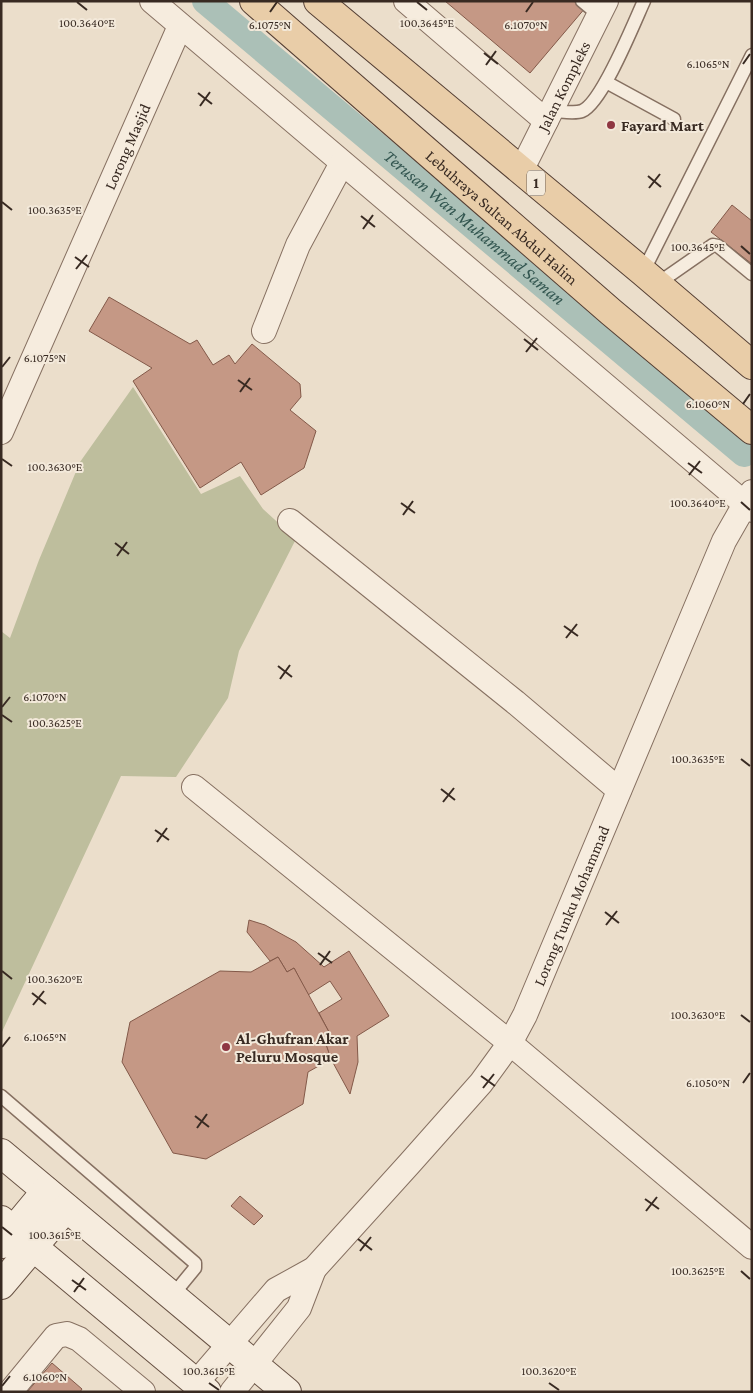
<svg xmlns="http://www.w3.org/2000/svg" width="753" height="1393" font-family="'Crimson Pro',serif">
<rect width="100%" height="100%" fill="#ebdecb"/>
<polygon fill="#bebe9d" points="133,387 201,494 240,476 263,509 296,539 239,651 228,698 176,777 121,776 1,1034 1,631 10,638 39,560 80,462"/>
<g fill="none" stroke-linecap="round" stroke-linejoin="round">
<path stroke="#abc0b7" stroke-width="26" id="s1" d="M205,1L744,454"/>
</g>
<g fill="#c59885" stroke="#835949">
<polygon points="445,1 579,1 586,7 530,73"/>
<polygon points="732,205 752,221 752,264 711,232"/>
<polygon points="109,297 190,344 197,340 213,365 229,355 235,364 252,344 300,384 301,397 290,410 316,431 304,468 261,495 241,462 200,488 133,381 152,368 89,331"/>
<polygon points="249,920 265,925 296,942 324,967 349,951 389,1016 357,1036 358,1062 350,1094 331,1059 323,1036 329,1032 319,1013 342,999 330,981 308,995 294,968 287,972 278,957 270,961 247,932"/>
<polygon points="278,957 287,972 294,968 329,1032 323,1036 331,1059 308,1072 303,1104 206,1159 173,1153 122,1062 130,1022 220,971 251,972"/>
<polygon points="240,1196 263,1216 254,1225 231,1206"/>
<polygon points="52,1363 82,1389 80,1392 27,1392"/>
</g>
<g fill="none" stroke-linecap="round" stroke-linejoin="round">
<g stroke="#867061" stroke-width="15">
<g id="lane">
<polyline points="582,1 600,16"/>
<polyline points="606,82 674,119"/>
<path d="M551,111C560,111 575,114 582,111C602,103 634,23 644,1"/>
<polyline points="643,272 752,55"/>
<polyline points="657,284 713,245 718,246 752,274"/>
<polyline points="1,1096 195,1263 195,1268 172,1296"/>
</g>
</g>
<g stroke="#867061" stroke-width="26">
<g id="street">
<polyline points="152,1 752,510"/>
<polyline points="406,1 546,121"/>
<path id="s2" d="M521,171L606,1"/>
<polyline points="264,331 298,245 342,163"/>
<path id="s3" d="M1,432L180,26"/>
<polyline points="290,521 515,702 619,790"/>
<polyline points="194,787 510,1043 752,1247"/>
<path id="s4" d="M196,1383L276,1290L314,1269L410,1163L481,1083L510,1043L525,1015L724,541L752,492"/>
<polyline points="10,1392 56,1336 67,1334 79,1339 143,1392"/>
<polyline points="232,1392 299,1308 314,1269"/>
</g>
</g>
<g stroke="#685244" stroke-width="30">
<g id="secondary">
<polyline points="1,1153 287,1392"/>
<polyline points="1,1220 207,1392"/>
<polyline points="2,1244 46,1191"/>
<polyline points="1,1285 66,1208"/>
</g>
</g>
<g stroke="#553f34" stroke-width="30">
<g id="primary">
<path id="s5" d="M254,1L611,312L752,430"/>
<polyline points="318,1 643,272 752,365"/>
</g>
</g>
<use href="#lane" stroke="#f6ecde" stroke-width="12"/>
<use href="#street" stroke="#f6ecde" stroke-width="24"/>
<use href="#secondary" stroke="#f6ecde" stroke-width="28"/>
<use href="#primary" stroke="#e9cda8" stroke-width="28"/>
</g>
<path fill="none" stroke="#382a22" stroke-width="2" d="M77,2L87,10M417,2L427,10M270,12L277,2M526,12L533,2M484,53L498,64M743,64L750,54M486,65L496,51M198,93L212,104M200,106L210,92M648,176L661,187M649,188L660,174M2,202L12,210M361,216L375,227M363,229L373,215M741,246L750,254M75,257L89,267M76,269L87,255M524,339L538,350M526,352L537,338M2,367L10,357M238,380L252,390M240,392L250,378M743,404L750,394M2,459L12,466M688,463L702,473M689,475L700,461M741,502L750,510M401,503L415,513M403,515L413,501M115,543L129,554M117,556L127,542M564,626L578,636M566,638L577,624M278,666L292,677M280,679L290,665M2,707L10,697M2,715L12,722M741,759L750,766M441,789L455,800M443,802L454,788M155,830L169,840M157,842L167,828M605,912L619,923M606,925L617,911M318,953L332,963M320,965L330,951M2,971L12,979M32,993L46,1004M33,1005L44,991M741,1015L750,1022M2,1047L10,1037M481,1076L495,1086M743,1083L750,1073M483,1088L494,1074M195,1116L209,1127M197,1128L207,1114M645,1199L659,1209M646,1211L657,1197M2,1227L12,1235M358,1239L372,1250M360,1251L371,1237M741,1271L750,1279M72,1280L86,1290M74,1292L84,1278M209,1383L219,1390M549,1383L559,1390M2,1386L10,1376"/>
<g fill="#8f3742" stroke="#f3e9da" stroke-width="2">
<circle cx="611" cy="125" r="5"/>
<circle cx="226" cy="1047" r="5"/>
</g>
<g text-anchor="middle" stroke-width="4" stroke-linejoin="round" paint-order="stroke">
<rect fill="#f3e9da" stroke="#706359" stroke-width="1" x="527" y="170.5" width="18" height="25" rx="4"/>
<g font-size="15" font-weight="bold" fill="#382a22">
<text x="536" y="188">1</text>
</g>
<g font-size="16" fill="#382a22" stroke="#f3e9da">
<text dy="6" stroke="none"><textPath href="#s2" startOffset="95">Jalan Kompleks</textPath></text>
<text dy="6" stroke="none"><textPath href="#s3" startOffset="312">Lorong Masjid</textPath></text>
<text dy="6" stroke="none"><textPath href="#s5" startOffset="329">Lebuhraya Sultan Abdul Halim</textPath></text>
<text dy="6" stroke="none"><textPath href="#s4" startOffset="616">Lorong Tunku Mohammad</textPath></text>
</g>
<g font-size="16" font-weight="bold" fill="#382a22" stroke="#f3e9da" text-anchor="start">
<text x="621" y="131">Fayard Mart</text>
<text x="236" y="1044">Al-Ghufran Akar<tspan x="236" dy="18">Peluru Mosque</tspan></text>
</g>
<g font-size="18" font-style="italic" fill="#335650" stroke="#f3e9da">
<text dy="6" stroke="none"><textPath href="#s1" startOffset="352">Terusan Wan Muhammad Saman</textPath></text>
</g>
</g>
<g font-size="12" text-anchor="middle" fill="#382a22" stroke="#f3e9da" stroke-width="4" stroke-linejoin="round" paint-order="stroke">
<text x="87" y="27">100.3640°E</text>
<text x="427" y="27">100.3645°E</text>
<text x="270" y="29">6.1075°N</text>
<text x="526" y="29">6.1070°N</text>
<text x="708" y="68">6.1065°N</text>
<text x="55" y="214">100.3635°E</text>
<text x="698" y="251">100.3645°E</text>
<text x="45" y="362">6.1075°N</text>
<text x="708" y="408">6.1060°N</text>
<text x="55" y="471">100.3630°E</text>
<text x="698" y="507">100.3640°E</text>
<text x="45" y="701">6.1070°N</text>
<text x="55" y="727">100.3625°E</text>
<text x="698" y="763">100.3635°E</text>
<text x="55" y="983">100.3620°E</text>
<text x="698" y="1019">100.3630°E</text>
<text x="45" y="1041">6.1065°N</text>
<text x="708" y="1087">6.1050°N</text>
<text x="55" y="1239">100.3615°E</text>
<text x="698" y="1275">100.3625°E</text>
<text x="209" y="1375">100.3615°E</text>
<text x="549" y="1375">100.3620°E</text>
<text x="45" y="1381">6.1060°N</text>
</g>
<rect width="753" height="1393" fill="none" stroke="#382a22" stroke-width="5"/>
</svg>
